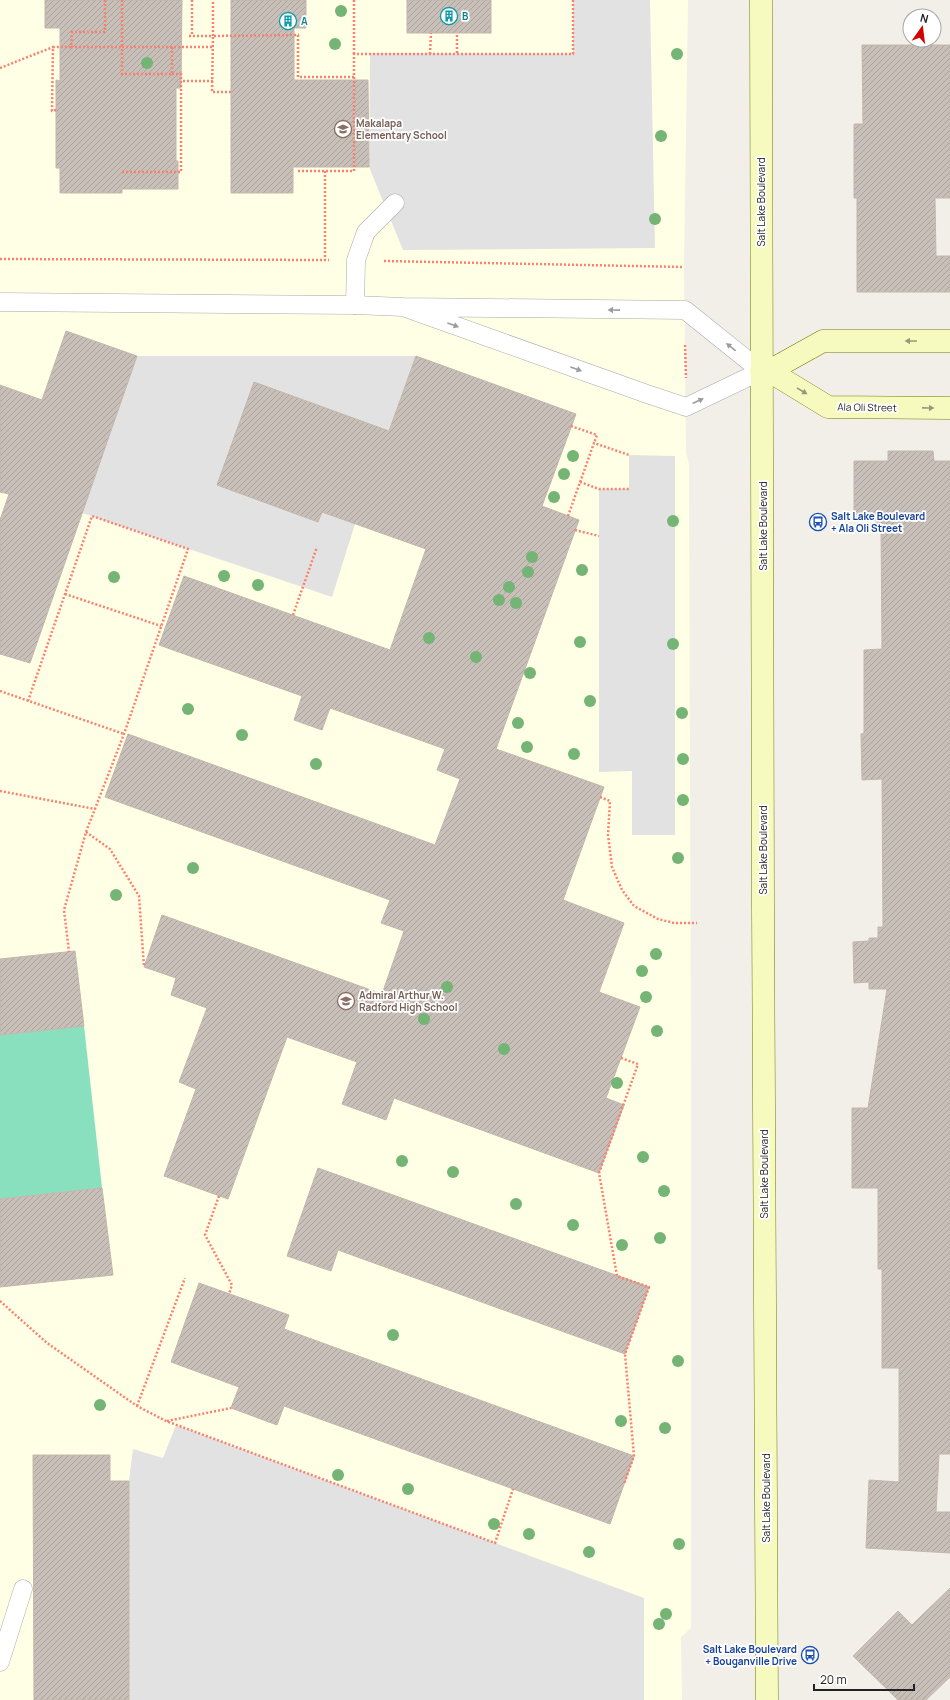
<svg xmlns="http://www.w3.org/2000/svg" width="950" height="1700" font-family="Manrope,sans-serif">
<defs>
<pattern id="building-hatch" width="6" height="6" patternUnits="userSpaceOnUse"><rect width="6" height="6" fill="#c7bfb8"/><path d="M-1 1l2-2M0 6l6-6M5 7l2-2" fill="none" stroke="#aba49e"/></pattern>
</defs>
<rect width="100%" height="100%" fill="#f2efe9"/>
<polygon fill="#ffffe5" points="0,0 688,0 684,267 686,452 689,465 691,1078 691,1628 681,1637 682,1700 0,1700"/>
<polygon fill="#88e0be" points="84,1026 102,1188 0,1199 0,1035"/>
<g fill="#e2e2e2">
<polygon points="573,0 650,0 655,248 403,250 369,167 370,53 573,54"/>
<polygon points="137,356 416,356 355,524 332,597 82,513"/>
<polygon points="629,455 675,456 675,835 632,835 632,771 599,772 599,489 629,489"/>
<polygon points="176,1425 644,1598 644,1700 129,1700 129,1481 133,1449 163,1458"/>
</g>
<g fill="url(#building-hatch)" stroke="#c4b6ab">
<polygon points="45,0 182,0 181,88 176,88 176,161 178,161 178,189 122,189 122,193 60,193 60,168 56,168 56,80 60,81 60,28 45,28"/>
<polygon points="231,0 306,0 306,28 294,28 294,80 368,80 369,167 293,167 293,193 231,193"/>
<rect x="407" y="0" width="84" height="33"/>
<polygon points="862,45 950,45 950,198 935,198 936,256 950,256 950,292 857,292 857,198 854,198 854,124 863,124"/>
<polygon points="66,331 137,356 30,663 0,654 0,520 9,494 0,492 0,385 42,400"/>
<polygon points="416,356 576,414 542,506 579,520 496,749 604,787 563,900 624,923 599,992 640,1007 606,1098 624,1105 599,1173 394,1098 386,1120 342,1104 357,1062 287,1037 228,1199 164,1176 196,1089 179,1082 207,1008 171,995 176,978 144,967 162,915 382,994 404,931 381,923 390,900 105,797 128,734 435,845 460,779 437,770 445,749 330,708 322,730 294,720 302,696 159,645 184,576 390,650 426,549 322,512 318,522 217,485 254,382 389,431"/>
<polygon points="888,451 933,451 934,461 950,461 950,1454 939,1454 936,1512 950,1512 950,1553 866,1548 869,1480 899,1482 899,1368 882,1368 882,1269 878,1269 878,1188 852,1188 852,1108 868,1108 887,989 869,989 869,982 854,983 853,942 869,941 869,938 878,938 878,927 883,927 882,779 862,780 861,734 864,733 864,650 882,649 881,525 877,525 877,520 854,520 854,461 888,461"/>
<polygon points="75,951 84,1026 0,1035 0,959"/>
<polygon points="318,1168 649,1287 625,1354 338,1250 331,1271 287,1256"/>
<polygon points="102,1188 113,1275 0,1287 0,1199"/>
<polygon points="199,1283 289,1315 284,1329 634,1456 610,1524 284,1406 277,1425 231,1408 239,1387 171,1362"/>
<polygon points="33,1455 110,1455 110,1481 129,1481 129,1700 34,1700"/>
<polygon points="950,1588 950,1677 926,1700 898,1700 853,1656 898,1611 912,1625"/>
</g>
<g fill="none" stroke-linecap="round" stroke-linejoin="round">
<g stroke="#a9a9a9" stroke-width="19">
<g id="lane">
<polyline points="0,302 355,305 403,307 685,310 761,371 686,407 647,394 403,307"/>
<polyline points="355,305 356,260 366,232 395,203"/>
<polyline points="0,1662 23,1589"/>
</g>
</g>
<g stroke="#707d05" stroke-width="23">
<g id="secondary">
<polyline points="761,0 763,907 767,1700"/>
<polyline points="761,371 769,371 828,407 950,408"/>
<polyline points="769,371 823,341 950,341"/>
</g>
</g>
<g stroke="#fa8072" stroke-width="2.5" stroke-dasharray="2 2" stroke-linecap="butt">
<polyline points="105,0 105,32 72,32 71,47 122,47 122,0"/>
<polyline points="192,0 192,35"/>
<polyline points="354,0 354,54"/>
<polyline points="189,36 213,36 213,0"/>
<polyline points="457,53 457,33"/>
<polyline points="430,54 431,33"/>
<polyline points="0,68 53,47"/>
<polyline points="121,74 172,74 172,47 212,47"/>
<polyline points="172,74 181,74 181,81"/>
<polyline points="122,75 122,47 172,47"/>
<polyline points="231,92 212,92 213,36 298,35 298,77 354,77 354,54 573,54 573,0"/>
<polyline points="56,110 52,111 53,47 71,47"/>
<polyline points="298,171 354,171 354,77"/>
<polyline points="325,171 325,260"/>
<polyline points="122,172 181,172 181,81 213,81"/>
<polyline points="0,259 329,260"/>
<polyline points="384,261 684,267"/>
<polyline points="685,345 686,378"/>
<polyline points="571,426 597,435 594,443"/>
<polyline points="580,482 599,489 629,489"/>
<polyline points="568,516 594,443 629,455"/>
<polyline points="575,530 599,536"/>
<polyline points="65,594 161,626"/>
<polyline points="293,615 317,547"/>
<polyline points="0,691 124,734"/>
<polyline points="28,701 92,516 188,549 124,734 86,832 64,910 69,952"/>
<polyline points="0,791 95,809"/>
<polyline points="600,797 610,801 608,835 612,867 622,890 634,906 658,919 674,923 697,923"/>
<polyline points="86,832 110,849 139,896 144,967"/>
<polyline points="621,1058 638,1064 599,1173 617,1276 649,1287 625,1354 634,1456 624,1484"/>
<polyline points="219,1196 205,1235 232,1285 229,1294"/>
<polyline points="0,1301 47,1343 137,1406 166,1421 495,1543 513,1489"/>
<polyline points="137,1406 185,1278"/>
<polyline points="167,1421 231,1408"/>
</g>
<use href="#lane" stroke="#fff" stroke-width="18"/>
<use href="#secondary" stroke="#f7fabf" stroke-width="22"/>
</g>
<g fill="#74b475">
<circle cx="341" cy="11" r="6"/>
<circle cx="335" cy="44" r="6"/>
<circle cx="677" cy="54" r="6"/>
<circle cx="147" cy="63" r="6"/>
<circle cx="661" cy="136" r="6"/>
<circle cx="655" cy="219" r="6"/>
<circle cx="573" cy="456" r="6"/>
<circle cx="564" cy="474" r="6"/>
<circle cx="554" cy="497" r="6"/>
<circle cx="673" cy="521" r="6"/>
<circle cx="532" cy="557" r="6"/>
<circle cx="582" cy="570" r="6"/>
<circle cx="528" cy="572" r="6"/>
<circle cx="224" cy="576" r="6"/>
<circle cx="114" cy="577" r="6"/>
<circle cx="258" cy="585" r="6"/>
<circle cx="509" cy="587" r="6"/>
<circle cx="499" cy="600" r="6"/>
<circle cx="516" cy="603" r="6"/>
<circle cx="429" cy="638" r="6"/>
<circle cx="580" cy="642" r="6"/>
<circle cx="673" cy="644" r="6"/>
<circle cx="476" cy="657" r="6"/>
<circle cx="530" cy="673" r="6"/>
<circle cx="590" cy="701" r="6"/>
<circle cx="188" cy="709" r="6"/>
<circle cx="682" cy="713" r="6"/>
<circle cx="518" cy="723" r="6"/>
<circle cx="242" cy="735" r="6"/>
<circle cx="527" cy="747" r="6"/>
<circle cx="574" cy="754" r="6"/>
<circle cx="683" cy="759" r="6"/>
<circle cx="316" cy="764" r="6"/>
<circle cx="683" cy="800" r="6"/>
<circle cx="678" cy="858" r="6"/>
<circle cx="193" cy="868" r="6"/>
<circle cx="116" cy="895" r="6"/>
<circle cx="656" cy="954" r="6"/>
<circle cx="642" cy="971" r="6"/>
<circle cx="447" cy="987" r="6"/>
<circle cx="646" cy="997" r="6"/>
<circle cx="424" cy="1019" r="6"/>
<circle cx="657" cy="1031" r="6"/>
<circle cx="504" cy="1049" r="6"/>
<circle cx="617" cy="1083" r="6"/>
<circle cx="643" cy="1157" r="6"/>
<circle cx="402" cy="1161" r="6"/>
<circle cx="453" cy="1172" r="6"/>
<circle cx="664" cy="1191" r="6"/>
<circle cx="516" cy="1204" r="6"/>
<circle cx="573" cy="1225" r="6"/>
<circle cx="660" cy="1238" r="6"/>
<circle cx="622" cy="1245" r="6"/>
<circle cx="393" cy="1335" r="6"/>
<circle cx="678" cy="1361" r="6"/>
<circle cx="100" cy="1405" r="6"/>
<circle cx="621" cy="1421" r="6"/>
<circle cx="665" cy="1428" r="6"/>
<circle cx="338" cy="1475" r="6"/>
<circle cx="408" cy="1489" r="6"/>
<circle cx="494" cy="1524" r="6"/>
<circle cx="529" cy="1534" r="6"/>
<circle cx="679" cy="1544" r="6"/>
<circle cx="589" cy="1552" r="6"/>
<circle cx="666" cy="1614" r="6"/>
<circle cx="659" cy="1624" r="6"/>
</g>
<defs><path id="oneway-solid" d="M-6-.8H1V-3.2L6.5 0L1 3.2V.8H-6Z"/></defs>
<g fill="#9c9c9c">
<use href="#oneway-solid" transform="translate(614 310) rotate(-179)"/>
<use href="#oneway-solid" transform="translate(453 325) rotate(20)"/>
<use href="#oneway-solid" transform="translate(731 347) rotate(-141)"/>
<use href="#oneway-solid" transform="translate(576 369) rotate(20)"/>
<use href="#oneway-solid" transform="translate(698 401) rotate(-25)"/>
</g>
<g fill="#979978">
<use href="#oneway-solid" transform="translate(911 341) rotate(-180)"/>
<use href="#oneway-solid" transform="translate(802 391) rotate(31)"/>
<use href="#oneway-solid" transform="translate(928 408) rotate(1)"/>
</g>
<defs>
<g id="building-ring" transform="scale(0.9)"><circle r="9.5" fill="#fff" stroke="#0f9aa8" stroke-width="1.5"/><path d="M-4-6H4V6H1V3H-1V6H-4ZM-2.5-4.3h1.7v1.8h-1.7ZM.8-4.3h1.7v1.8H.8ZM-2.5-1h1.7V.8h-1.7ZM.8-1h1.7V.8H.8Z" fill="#0f9aa8"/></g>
<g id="school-ring" transform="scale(0.9)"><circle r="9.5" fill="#fff" stroke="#8d6e63" stroke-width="1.5"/><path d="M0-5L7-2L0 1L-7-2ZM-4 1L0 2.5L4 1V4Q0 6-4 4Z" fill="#8d6e63"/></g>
<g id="bus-ring" transform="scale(0.9)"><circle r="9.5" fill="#fff" stroke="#1a4fb4" stroke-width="1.5"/><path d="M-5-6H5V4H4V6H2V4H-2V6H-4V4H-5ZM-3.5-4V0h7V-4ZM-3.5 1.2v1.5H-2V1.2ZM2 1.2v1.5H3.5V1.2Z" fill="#1a4fb4"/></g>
</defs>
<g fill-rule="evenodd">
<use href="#building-ring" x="449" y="16"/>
<use href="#building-ring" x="288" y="21"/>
<use href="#school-ring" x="343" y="129"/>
<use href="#bus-ring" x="818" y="522"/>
<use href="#school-ring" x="346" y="1001"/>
<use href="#bus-ring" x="810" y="1655"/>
</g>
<g text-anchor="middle" stroke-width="3.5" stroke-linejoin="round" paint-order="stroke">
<g font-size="10" font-weight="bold" fill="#0d838f" stroke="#fff" text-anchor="start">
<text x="462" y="20">B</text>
<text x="301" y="25">A</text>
</g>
<g font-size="10" font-weight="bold" fill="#785e54" stroke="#fff" text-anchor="start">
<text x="356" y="127">Makalapa<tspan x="356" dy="12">Elementary School</tspan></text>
<text x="359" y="999">Admiral Arthur W.<tspan x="359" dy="12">Radford High School</tspan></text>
</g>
<g font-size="10" fill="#222" stroke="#fff">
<text transform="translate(761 202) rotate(-90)" y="4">Salt Lake Boulevard</text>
<text transform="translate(867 407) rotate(1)" y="4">Ala Oli Street</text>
<text transform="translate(763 526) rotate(-90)" y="4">Salt Lake Boulevard</text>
<text transform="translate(763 850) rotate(-90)" y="4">Salt Lake Boulevard</text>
<text transform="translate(764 1174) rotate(-90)" y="4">Salt Lake Boulevard</text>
<text transform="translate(766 1498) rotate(-90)" y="4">Salt Lake Boulevard</text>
</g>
<g font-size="10" font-weight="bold" fill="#164399" stroke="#fff" text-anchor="start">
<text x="831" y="520">Salt Lake Boulevard<tspan x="831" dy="12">+ Ala Oli Street</tspan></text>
<text x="797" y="1653" text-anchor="end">Salt Lake Boulevard<tspan x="797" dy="12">+ Bouganville Drive</tspan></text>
</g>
</g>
<g transform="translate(922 28) rotate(14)"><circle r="19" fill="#ffffff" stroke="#a7a7a7"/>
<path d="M0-3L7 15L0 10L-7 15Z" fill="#d40000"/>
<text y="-6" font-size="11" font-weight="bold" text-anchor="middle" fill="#222222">N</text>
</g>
<path d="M814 1684v6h100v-6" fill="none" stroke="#222222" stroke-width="2"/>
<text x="820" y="1684" font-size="12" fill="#222222" stroke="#ffffff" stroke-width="3" paint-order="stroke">20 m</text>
</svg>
